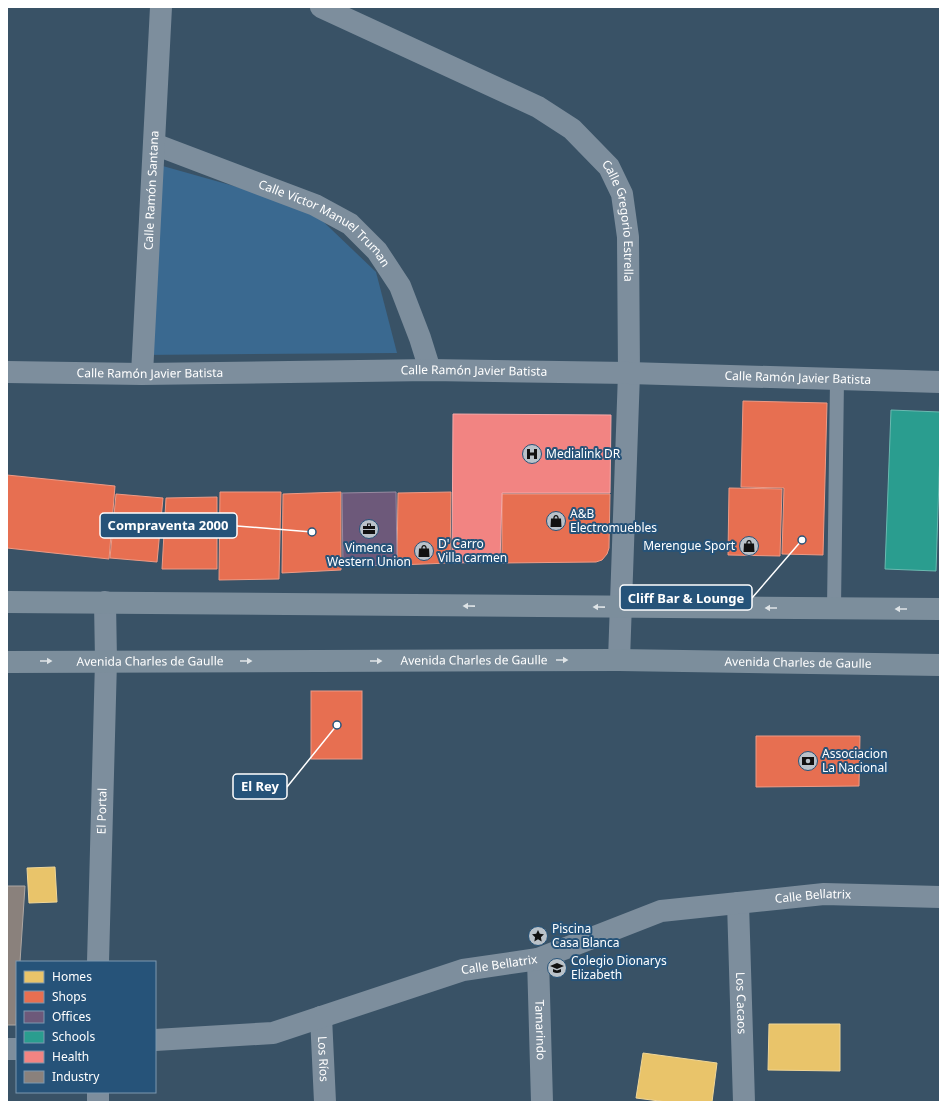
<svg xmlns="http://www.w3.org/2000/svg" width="947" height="1109" font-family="'Noto Sans',sans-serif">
<rect width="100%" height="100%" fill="#395266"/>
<polygon fill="#3a6990" points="145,161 308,207 376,272 397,353 138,355"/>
<g fill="#e9c46a" stroke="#f0d697">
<polygon points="55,867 57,902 29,903 27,868"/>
<polygon points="769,1024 840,1024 840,1071 768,1070"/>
<polygon points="643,1053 717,1063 712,1102 667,1102 636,1098"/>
</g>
<g fill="#e76f51" stroke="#ee9a85">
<polygon points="743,401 827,403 823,555 782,554 784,488 741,487"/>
<polygon points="7,475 115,486 109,559 7,548"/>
<polygon points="729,488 782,489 780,556 728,555"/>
<polygon points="220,492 281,492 279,579 219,580"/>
<polygon points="341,492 341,570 282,573 283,494"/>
<polygon points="451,492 450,563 397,565 398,493"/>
<polygon points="116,494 163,498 157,562 110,558"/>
<polygon points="502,494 610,494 609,548 607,554 602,560 596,562 502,563"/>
<polygon points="217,497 217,569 162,569 166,498"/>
<rect x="311" y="691" width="51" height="68"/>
<polygon points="756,736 860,736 859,786 756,787"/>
</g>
<polygon fill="#6d597a" stroke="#998ba2" points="396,492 397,565 343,566 342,493"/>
<polygon fill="#2a9d8f" stroke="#6abab1" points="891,410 940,412 940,449 936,571 885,569"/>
<polygon fill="#f28482" stroke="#f6a9a8" points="453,414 611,415 610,493 502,493 500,562 452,563"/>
<polygon fill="#8a817c" stroke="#ada7a3" points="7,886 25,886 20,962 17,962 16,1025 7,1025"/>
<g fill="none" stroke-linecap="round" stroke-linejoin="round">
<polyline stroke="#7d8e9d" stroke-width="14" points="834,608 837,380"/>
<g stroke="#7d8e9d" stroke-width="22">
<path id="s1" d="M321,7L538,107L572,129L609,167L622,194L628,237L629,373L619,660"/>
<path id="s2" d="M154,144L315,205L350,224L377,251L400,286L420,338L430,370"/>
<path id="s3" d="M7,372L142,374L430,370L629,373L940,382"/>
<path id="s4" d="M142,374L161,7"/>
<path id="s5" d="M738,903L744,1102"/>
<path id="s6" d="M538,959L542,1102"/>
<path id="s7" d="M98,962L106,661L105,602"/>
<path id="s8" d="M321,1017L325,1102"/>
<path id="s9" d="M155,1040L273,1033L463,970L538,959L661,911L824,894L940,897"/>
<polyline points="7,1049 17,1049"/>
<polyline points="98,1092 98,1102"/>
</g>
<g stroke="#7c8e9c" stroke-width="22">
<polyline points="7,602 940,609"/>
<path id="s10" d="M7,662L619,660L940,665"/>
</g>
</g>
<defs><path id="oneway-solid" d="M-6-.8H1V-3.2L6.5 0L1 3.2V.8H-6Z"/></defs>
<g fill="#dee3e6">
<use href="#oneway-solid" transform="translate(469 606) rotate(-179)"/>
<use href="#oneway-solid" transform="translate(599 607) rotate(-179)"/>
<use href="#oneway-solid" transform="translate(771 608) rotate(-180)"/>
<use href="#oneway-solid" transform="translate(901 609) rotate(-180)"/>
<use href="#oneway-solid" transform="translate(562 660)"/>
<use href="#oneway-solid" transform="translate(46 661)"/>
<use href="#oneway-solid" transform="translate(246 661)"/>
<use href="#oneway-solid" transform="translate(376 661)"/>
</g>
<defs>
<g id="hospital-disc" transform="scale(1)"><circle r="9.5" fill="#bac2c9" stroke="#265379"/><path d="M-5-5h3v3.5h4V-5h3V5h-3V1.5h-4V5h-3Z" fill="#111"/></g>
<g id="shop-disc" transform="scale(1)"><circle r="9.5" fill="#bac2c9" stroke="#265379"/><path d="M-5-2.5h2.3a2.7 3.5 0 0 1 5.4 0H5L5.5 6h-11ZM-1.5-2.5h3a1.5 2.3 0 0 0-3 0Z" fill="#111"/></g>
<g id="office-disc" transform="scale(1)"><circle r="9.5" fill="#bac2c9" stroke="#265379"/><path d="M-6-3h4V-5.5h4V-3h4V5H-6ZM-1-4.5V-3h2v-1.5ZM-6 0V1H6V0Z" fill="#111"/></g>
<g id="bank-disc" transform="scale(1)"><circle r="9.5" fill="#bac2c9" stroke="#265379"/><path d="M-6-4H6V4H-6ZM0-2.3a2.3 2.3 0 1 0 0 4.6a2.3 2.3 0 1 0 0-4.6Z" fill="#111"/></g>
<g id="sight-disc" transform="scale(1)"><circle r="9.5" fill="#bac2c9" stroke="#265379"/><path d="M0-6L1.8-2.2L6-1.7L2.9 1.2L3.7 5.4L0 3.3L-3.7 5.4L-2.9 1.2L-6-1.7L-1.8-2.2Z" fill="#111"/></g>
<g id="school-disc" transform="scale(1)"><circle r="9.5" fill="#bac2c9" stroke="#265379"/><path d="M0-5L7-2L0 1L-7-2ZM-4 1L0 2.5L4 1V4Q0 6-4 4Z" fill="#111"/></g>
</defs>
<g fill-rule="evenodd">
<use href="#hospital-disc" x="532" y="454"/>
<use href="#shop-disc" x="556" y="521"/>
<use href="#office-disc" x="369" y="529"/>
<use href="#shop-disc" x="749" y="546"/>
<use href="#shop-disc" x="424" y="551"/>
<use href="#bank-disc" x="808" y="761"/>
<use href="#sight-disc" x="538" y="936"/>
<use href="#school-disc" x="557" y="968"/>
</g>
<g text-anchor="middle" stroke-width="4" stroke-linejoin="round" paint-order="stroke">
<g font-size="12" fill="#fff" stroke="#265379">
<text dy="4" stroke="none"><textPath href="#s4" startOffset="184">Calle Ramón Santana</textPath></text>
<text dy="4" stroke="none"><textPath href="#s1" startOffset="388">Calle Gregorio Estrella</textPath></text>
<text dy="4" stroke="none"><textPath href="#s2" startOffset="190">Calle Víctor Manuel Truman</textPath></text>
<text dy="4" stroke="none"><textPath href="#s3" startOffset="467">Calle Ramón Javier Batista</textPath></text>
<text dy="4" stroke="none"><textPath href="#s3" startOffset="143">Calle Ramón Javier Batista</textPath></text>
<text dy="4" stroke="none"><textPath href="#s3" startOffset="791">Calle Ramón Javier Batista</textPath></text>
<text dy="4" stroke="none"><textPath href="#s10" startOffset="467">Avenida Charles de Gaulle</textPath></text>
<text dy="4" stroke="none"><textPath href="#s10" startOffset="143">Avenida Charles de Gaulle</textPath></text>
<text dy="4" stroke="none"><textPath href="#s10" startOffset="791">Avenida Charles de Gaulle</textPath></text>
<text dy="4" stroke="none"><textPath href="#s7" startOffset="151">El Portal</textPath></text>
<text dy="4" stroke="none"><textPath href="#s9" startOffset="679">Calle Bellatrix</textPath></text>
<text dy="4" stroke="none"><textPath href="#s9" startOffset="355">Calle Bellatrix</textPath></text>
<text dy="4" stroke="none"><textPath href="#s5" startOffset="100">Los Cacaos</textPath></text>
<text dy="4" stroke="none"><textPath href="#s6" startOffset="71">Tamarindo</textPath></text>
<text dy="4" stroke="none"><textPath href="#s8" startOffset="42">Los Ríos</textPath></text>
</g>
<g font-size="12" fill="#fff" stroke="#265379" text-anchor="start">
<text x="546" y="458">Medialink DR</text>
<text x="570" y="518">A&amp;B<tspan x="570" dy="14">Electromuebles</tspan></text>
<text x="438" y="548">D' Carro<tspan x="438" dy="14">Villa carmen</tspan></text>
<text x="735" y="550" text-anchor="end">Merengue Sport</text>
<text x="369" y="552" text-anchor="middle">Vimenca<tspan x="369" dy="14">Western Union</tspan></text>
<text x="822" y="758">Associacion<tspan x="822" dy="14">La Nacional</tspan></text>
<text x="552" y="933">Piscina<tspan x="552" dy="14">Casa Blanca</tspan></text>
<text x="571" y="965">Colegio Dionarys<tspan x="571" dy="14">Elizabeth</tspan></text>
</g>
</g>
<path fill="none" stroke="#fff" stroke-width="1.5" d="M312 532L237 526M802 540L752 598M337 725L287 787"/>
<g fill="#fff" stroke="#265379" stroke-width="1.5">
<circle cx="312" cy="532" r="4"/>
<circle cx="802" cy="540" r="4"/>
<circle cx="337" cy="725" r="4"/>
</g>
<g fill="#265379" stroke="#fff" stroke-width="1.5">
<rect x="100" y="513" width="137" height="25" rx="4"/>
<rect x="620" y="585" width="132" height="25" rx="4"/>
<rect x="233" y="774" width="54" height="25" rx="4"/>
</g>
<g font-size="13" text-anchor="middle" font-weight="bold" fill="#fff">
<text x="168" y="530">Compraventa 2000</text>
<text x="686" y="603">Cliff Bar &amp; Lounge</text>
<text x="260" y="791">El Rey</text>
</g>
<rect width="947" height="1109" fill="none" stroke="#ffffff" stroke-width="16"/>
<rect x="16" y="961" width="140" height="132" fill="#265379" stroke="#7d98af"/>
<rect x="24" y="971" width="20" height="12" fill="#e9c46a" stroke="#7d98af"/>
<text x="52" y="981" font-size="12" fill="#ffffff">Homes</text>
<rect x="24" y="991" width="20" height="12" fill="#e76f51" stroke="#7d98af"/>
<text x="52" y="1001" font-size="12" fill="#ffffff">Shops</text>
<rect x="24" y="1011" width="20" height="12" fill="#6d597a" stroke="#7d98af"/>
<text x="52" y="1021" font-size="12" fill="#ffffff">Offices</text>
<rect x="24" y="1031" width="20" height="12" fill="#2a9d8f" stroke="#7d98af"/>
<text x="52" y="1041" font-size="12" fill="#ffffff">Schools</text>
<rect x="24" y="1051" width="20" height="12" fill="#f28482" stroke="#7d98af"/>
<text x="52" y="1061" font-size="12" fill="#ffffff">Health</text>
<rect x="24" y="1071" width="20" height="12" fill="#8a817c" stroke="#7d98af"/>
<text x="52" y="1081" font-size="12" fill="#ffffff">Industry</text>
</svg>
